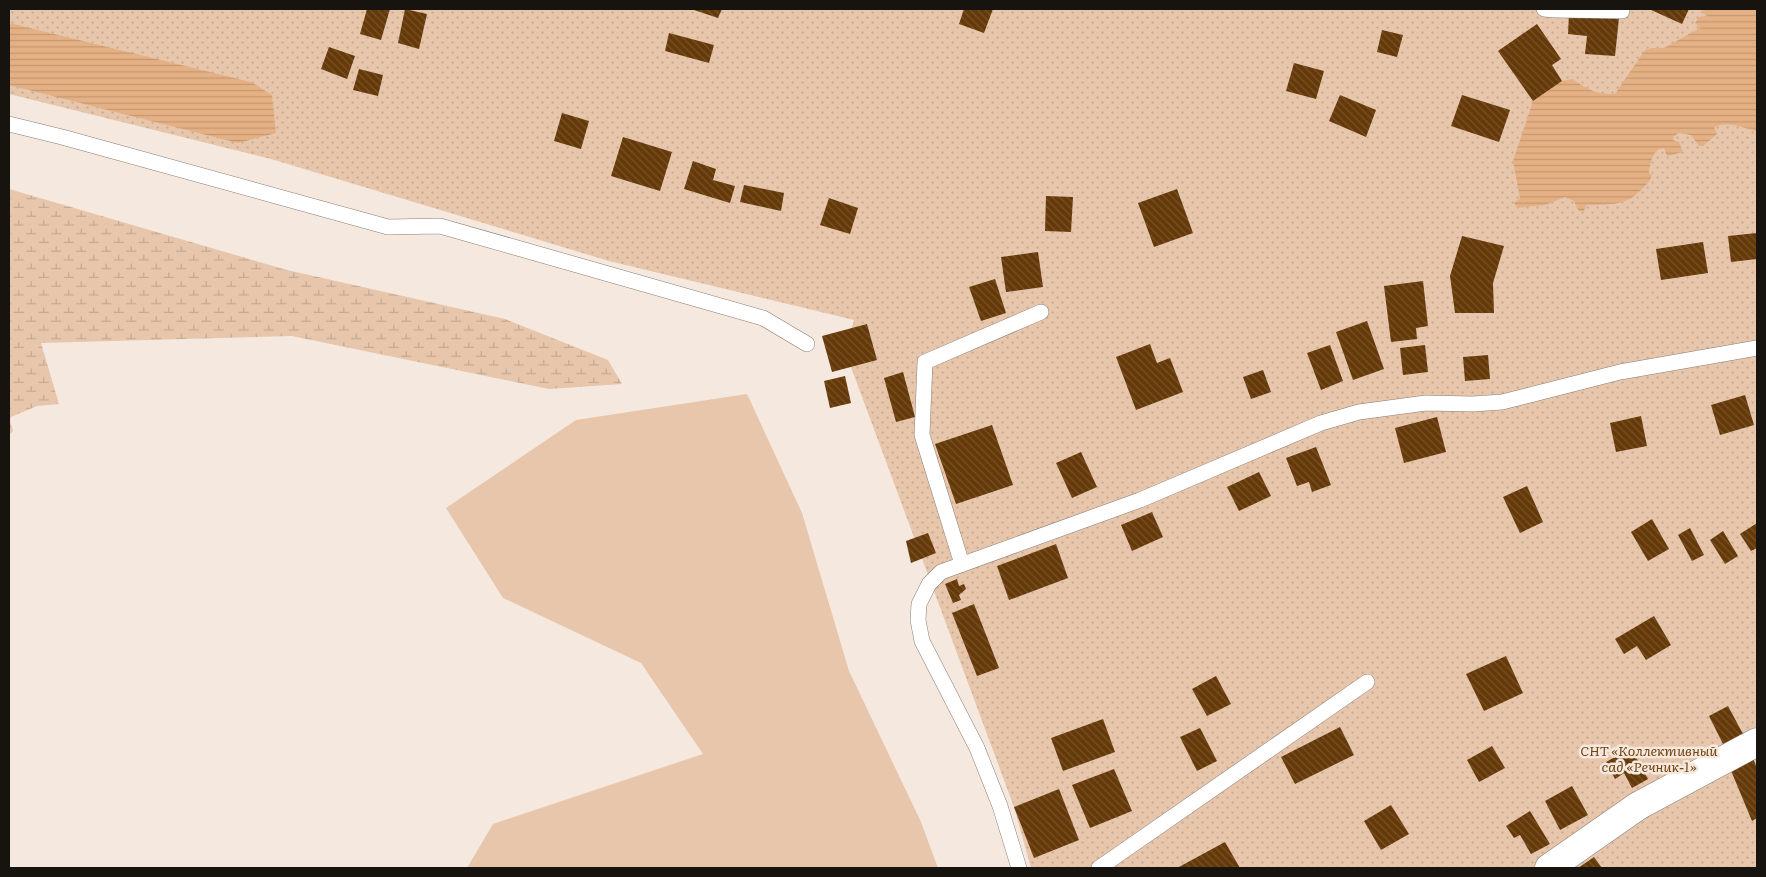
<svg xmlns="http://www.w3.org/2000/svg" width="1766" height="877" font-family="Literata,serif">
<defs>
<pattern id="wetland-marsh" width="20" height="14" patternUnits="userSpaceOnUse" patternTransform="scale(1.25)"><rect width="20" height="14" fill="#e7c6ab"/><path d="M1 5h8M5 5V1M11 12h8M15 12V8" fill="none" stroke="#c5a992"/></pattern>
<pattern id="garden-dots" width="8" height="8" patternUnits="userSpaceOnUse" patternTransform="scale(1.25)"><rect width="8" height="8" fill="#e7c6ab"/><path d="M2 2h.1M6 6h.1" fill="none" stroke="#c5a992" stroke-width="1.8" stroke-linecap="round"/></pattern>
<pattern id="water-rules" width="6" height="5" patternUnits="userSpaceOnUse" patternTransform="scale(1.25)"><rect width="6" height="5" fill="#e5b184"/><path d="M0 2.5h6" fill="none" stroke="#c49771"/></pattern>
<pattern id="building-back-hatch" width="6" height="6" patternUnits="userSpaceOnUse" patternTransform="scale(1.25)"><rect width="6" height="6" fill="#653908"/><path d="M-1 5l2 2M0 0l6 6M5-1l2 2" fill="none" stroke="#76522b"/></pattern>
</defs>
<rect width="100%" height="100%" fill="#f5e8de"/>
<polygon fill="#e7c6ab" points="747,394 802,513 849,671 921,822 938,868 467,868 493,824 703,754 641,663 503,598 446,508 576,420"/>
<polygon fill="url(#wetland-marsh)" points="9,189 287,270 505,319 608,360 622,384 549,389 292,336 41,343 59,404 37,406 11,417 10,421 13,431 10,434 9,434"/>
<polygon fill="url(#garden-dots)" points="9,9 1757,9 1757,868 1031,868 1014,807 845,351 854,320 609,261 271,159 9,94"/>
<g fill="url(#water-rules)">
<path d="M1706,9H1757V132C1752,129 1748,129 1742,127C1730,124 1726,123 1714,127L1717,134L1703,146H1699L1691,135L1679,133L1674,136L1673,140L1679,142L1683,152L1668,156L1666,154L1664,148C1653,148 1650,163 1649,173L1652,175C1650,182 1645,186 1640,191C1624,207 1607,204 1586,205L1584,211H1579L1574,201L1565,197L1545,205L1518,208L1514,203L1520,198L1513,161L1533,101L1562,81L1573,79C1586,89 1597,95 1615,94L1645,50L1652,48H1664L1700,28L1695,23L1699,17L1707,16L1701,11Z"/>
<polygon points="9,23 251,82 272,95 276,133 238,143 9,85"/>
</g>
<g fill="url(#building-back-hatch)">
<polygon points="367,9 390,9 381,40 360,34"/>
<polygon points="405,9 427,14 419,49 398,43"/>
<polygon points="691,9 722,9 718,18"/>
<polygon points="964,9 993,9 984,33 959,24"/>
<polygon points="1649,9 1689,9 1682,24"/>
<polygon points="1569,14 1619,18 1615,56 1585,54 1587,36 1568,34"/>
<polygon points="1537,24 1561,59 1552,65 1562,81 1533,101 1498,51"/>
<polygon points="1382,30 1403,35 1397,57 1377,52"/>
<polygon points="669,33 714,45 709,63 665,51"/>
<polygon points="329,47 355,56 347,79 321,69"/>
<polygon points="1294,63 1324,71 1316,99 1286,91"/>
<polygon points="359,69 383,75 378,96 353,90"/>
<polygon points="1340,95 1376,110 1366,137 1329,121"/>
<polygon points="1462,95 1510,110 1499,142 1451,126"/>
<polygon points="562,113 589,121 581,149 554,141"/>
<polygon points="623,137 672,152 660,191 611,176"/>
<polygon points="693,161 716,169 713,180 735,186 730,203 684,189"/>
<polygon points="744,185 784,193 781,211 740,202"/>
<polygon points="1177,189 1193,233 1154,247 1138,203"/>
<polygon points="1046,196 1073,197 1071,232 1045,231"/>
<polygon points="829,198 858,208 850,234 820,225"/>
<polygon points="1757,233 1757,259 1731,262 1728,236"/>
<polygon points="1462,236 1504,246 1493,283 1494,313 1455,313 1450,276"/>
<polygon points="1703,242 1708,273 1661,280 1656,249"/>
<polygon points="1038,252 1043,287 1006,292 1001,257"/>
<polygon points="995,279 1006,313 981,321 969,287"/>
<polygon points="1423,281 1428,326 1416,328 1417,339 1391,342 1384,286"/>
<polygon points="1367,321 1384,369 1353,380 1336,332"/>
<polygon points="867,324 877,360 832,372 822,336"/>
<polygon points="1150,344 1157,363 1170,358 1183,392 1136,410 1116,357"/>
<polygon points="1330,345 1343,381 1321,390 1307,353"/>
<polygon points="1425,345 1428,372 1403,375 1400,348"/>
<polygon points="1488,355 1490,379 1465,381 1463,357"/>
<polygon points="1263,370 1271,392 1251,399 1243,377"/>
<polygon points="903,372 915,417 896,422 884,378"/>
<polygon points="845,376 851,403 830,408 824,381"/>
<polygon points="1745,395 1754,425 1720,435 1711,405"/>
<polygon points="1641,416 1647,446 1616,452 1610,423"/>
<polygon points="1437,417 1446,452 1404,463 1395,428"/>
<polygon points="992,425 1013,485 956,504 935,444"/>
<polygon points="1316,447 1331,485 1312,492 1309,482 1297,486 1286,458"/>
<polygon points="1081,452 1097,487 1072,498 1056,463"/>
<polygon points="1259,472 1271,496 1239,511 1227,487"/>
<polygon points="1527,486 1543,522 1520,533 1503,497"/>
<polygon points="1152,512 1163,537 1132,551 1121,525"/>
<polygon points="1652,519 1669,549 1648,561 1631,532"/>
<polygon points="1757,523 1757,548 1751,551 1740,534"/>
<polygon points="1690,528 1704,555 1692,561 1678,535"/>
<polygon points="1723,531 1738,556 1725,564 1710,540"/>
<polygon points="928,533 936,553 911,563 906,541"/>
<polygon points="1056,544 1068,578 1009,600 997,566"/>
<polygon points="957,579 959,586 964,584 966,589 959,595 961,600 953,603 945,584"/>
<polygon points="974,604 999,668 977,676 952,613"/>
<polygon points="1654,616 1671,645 1646,660 1637,646 1624,654 1615,639"/>
<polygon points="1506,656 1523,693 1484,711 1466,674"/>
<polygon points="1216,676 1231,704 1207,716 1192,689"/>
<polygon points="1728,706 1743,734 1723,744 1709,716"/>
<polygon points="1103,719 1115,752 1063,771 1051,738"/>
<polygon points="1340,727 1354,755 1295,784 1281,757"/>
<polygon points="1200,728 1217,761 1197,771 1180,737"/>
<polygon points="1492,746 1505,768 1479,782 1467,760"/>
<polygon points="1631,748 1648,779 1632,788 1624,773 1615,779 1606,762"/>
<polygon points="1750,751 1757,768 1757,818 1752,821 1727,761"/>
<polygon points="1114,769 1132,811 1090,828 1072,785"/>
<polygon points="1572,786 1588,815 1560,830 1545,801"/>
<polygon points="1059,789 1079,840 1034,858 1014,807"/>
<polygon points="1391,805 1409,834 1381,850 1364,821"/>
<polygon points="1530,811 1550,844 1531,854 1520,835 1514,838 1506,826"/>
<polygon points="1225,842 1240,868 1177,868"/>
<polygon points="1594,857 1602,868 1578,868"/>
</g>
<g fill="none" stroke-linecap="round" stroke-linejoin="round">
<g stroke="#8a7e75" stroke-width="16">
<g id="lane">
<polyline points="1544,9 1555,10 1622,11"/>
<polyline points="9,124 62,137 388,227 440,226 763,318 807,344"/>
<polyline points="962,564 922,435 925,362 1041,312"/>
<polyline points="1019,868 1000,806 977,748 922,641 918,620 919,604 929,584 941,572 1140,500 1321,423 1359,412 1426,403 1473,404 1502,402 1620,372 1757,348"/>
<polyline points="1099,868 1367,682"/>
</g>
</g>
<g stroke="#8a7e75" stroke-width="29">
<polyline id="street" points="1549,868 1638,806 1757,742"/>
</g>
<use href="#lane" stroke="#fff" stroke-width="15"/>
<use href="#street" stroke="#fff" stroke-width="28"/>
</g>
<g text-anchor="middle" stroke-width="5" stroke-linejoin="round" paint-order="stroke">
<g font-size="14" font-style="italic" fill="#754511" stroke="#f5e8de">
<text x="1649" y="756">СНТ «Коллективный<tspan x="1649" dy="16">сад «Речник-1»</tspan></text>
</g>
</g>
<rect width="1766" height="877" fill="none" stroke="#17130f" stroke-width="20"/>
</svg>
